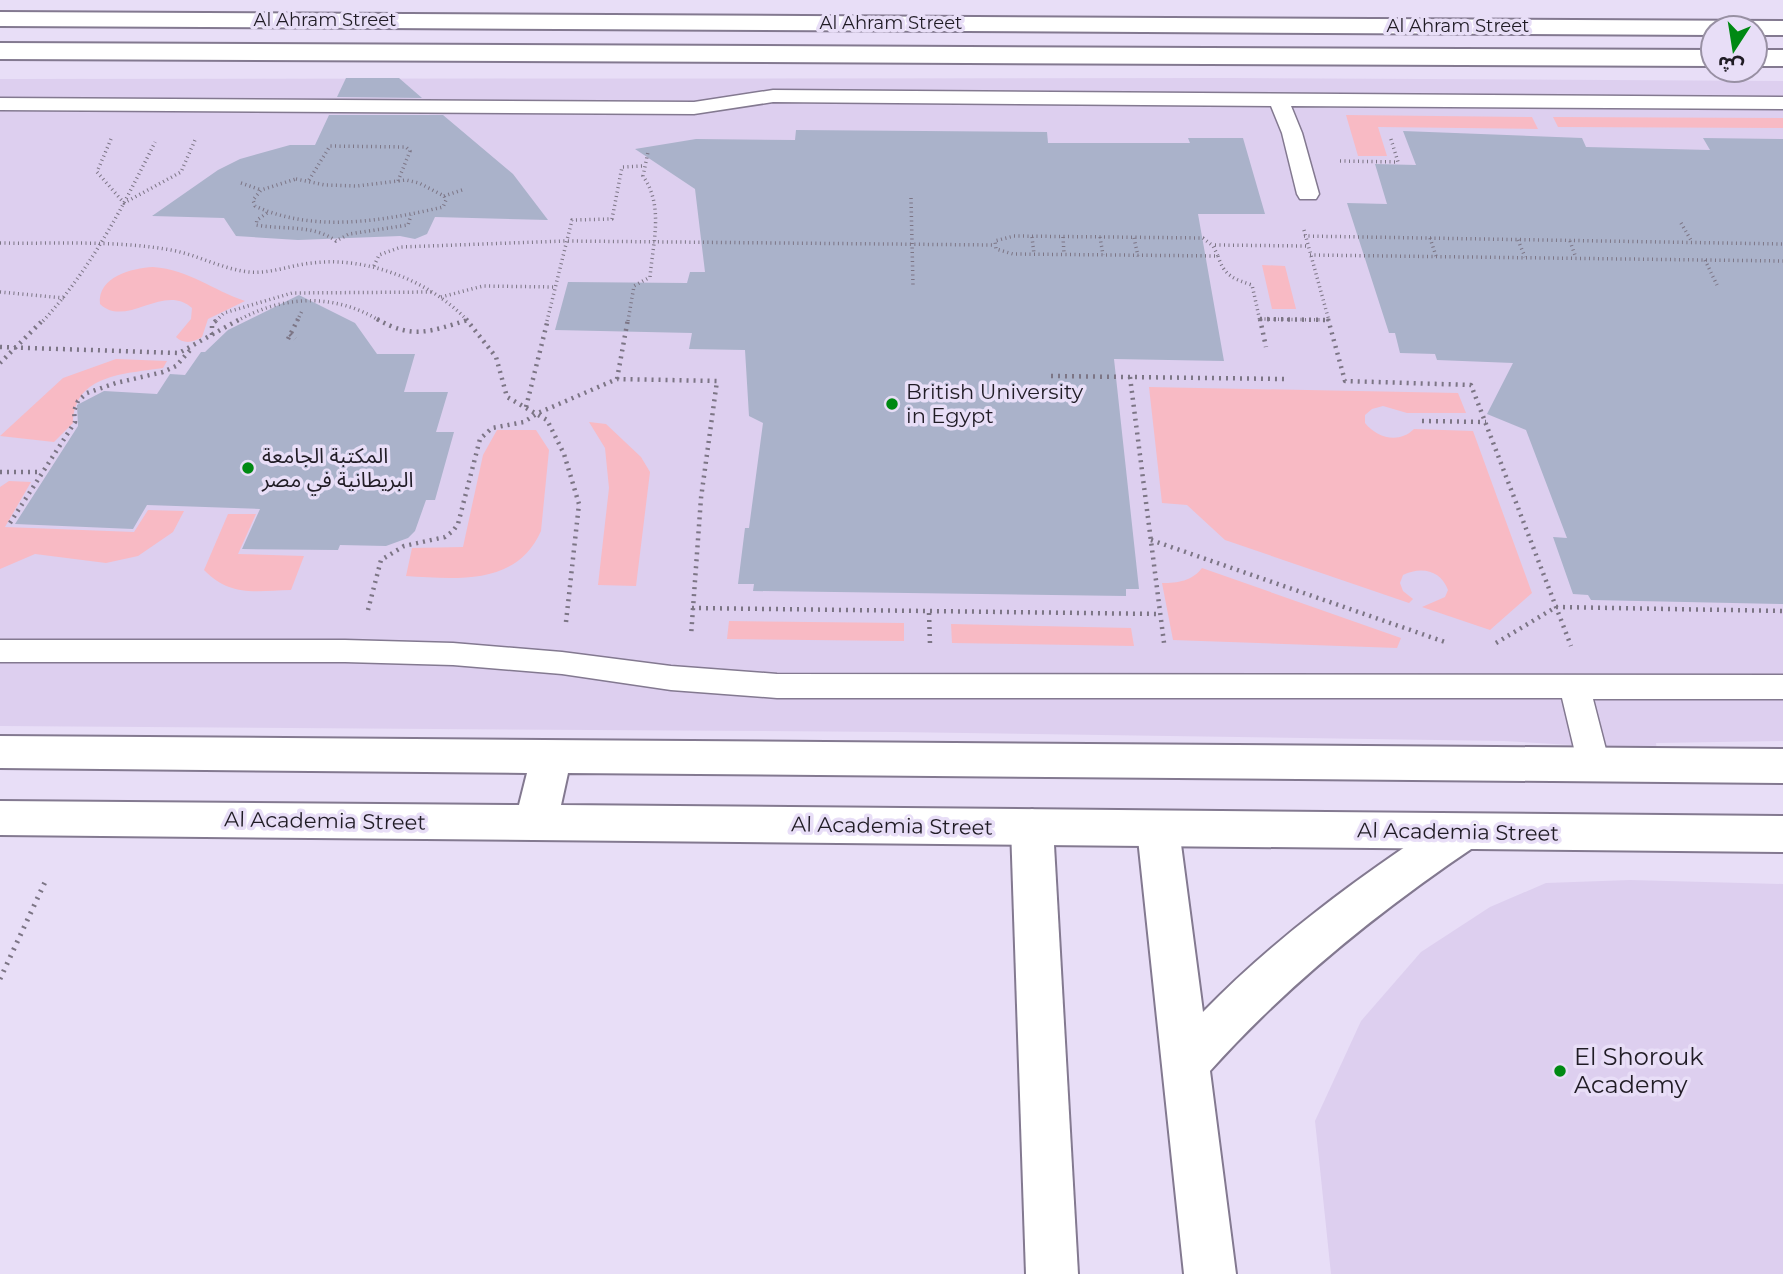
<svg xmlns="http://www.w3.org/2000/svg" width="1783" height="1274" font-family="Montserrat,'Noto Sans Arabic',sans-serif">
<rect width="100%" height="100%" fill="#e8def7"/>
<g fill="#ddcfef">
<polygon points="1230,78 1783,81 1783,741 1656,743 1657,750 1504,741 895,732 0,726 0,79"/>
<polygon points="1630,880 1783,884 1783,1274 1331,1274 1315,1121 1361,1021 1421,952 1490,907 1546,883"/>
</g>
<g fill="#f8bac4">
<polygon points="1346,115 1532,117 1538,129 1378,127 1387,156 1358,156"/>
<polygon points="1553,117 1783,118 1783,128 1558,127"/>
<polygon points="1262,265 1285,266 1296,309 1272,309"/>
<path d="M153,267C190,270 212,290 245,301L208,319L202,337C193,343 183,344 176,337L191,319L192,308C164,282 126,329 100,304C97,277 132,268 153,267Z"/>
<path d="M116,359L167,361L163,368C125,374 74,374 73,423L54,442L0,436L63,378Z"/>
<path d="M1149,387L1458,393L1466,413H1407L1383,406L1372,409L1365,415V423C1377,438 1399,444 1414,429L1473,431L1532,593L1490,630L1422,607L1445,597L1448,590C1441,570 1421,566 1403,575L1400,583L1403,591L1413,599L1409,603L1225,540L1187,505L1162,503Z"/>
<polygon points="589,422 606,424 641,457 650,472 636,586 598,585 609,488 605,448"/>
<path d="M497,430H536L549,450L541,531C517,586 456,579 406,576L412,548L463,547L483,455Z"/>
<polygon points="9,481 31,482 5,527 134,532 148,510 184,511 173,532 138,556 106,563 35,554 0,569 0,487"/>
<path d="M228,514H256L238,554L304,556L291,590C256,591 230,597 204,570Z"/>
<path d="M1202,568L1401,638L1397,648L1173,640L1162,583C1178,583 1192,581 1202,568Z"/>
<polygon points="729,621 904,623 904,641 727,639"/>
<polygon points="951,624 1131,628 1134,646 952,643"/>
</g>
<g fill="#aab2ca">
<polygon points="346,78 399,78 422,98 337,97"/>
<polygon points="329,115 443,115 513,174 548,220 435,217 427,234 415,239 400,236 298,240 236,236 224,218 152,216 218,170 240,159 290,145 315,145"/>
<polygon points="796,130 1047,132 1048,143 1190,143 1188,138 1243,138 1265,214 1198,214 1224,361 1114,359 1139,589 1126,589 1126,596 753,591 754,584 738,584 745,528 749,528 763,423 749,416 745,350 689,349 692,333 555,330 568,282 687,283 690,272 705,272 695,189 635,149 696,139 795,140"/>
<polygon points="1403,131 1582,138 1586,147 1710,150 1703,138 1783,139 1783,604 1591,600 1588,595 1573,594 1553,537 1567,538 1526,430 1487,414 1513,363 1437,360 1435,354 1400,353 1395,333 1389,333 1347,203 1387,204 1375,164 1416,165"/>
<polygon points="299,295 355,323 377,354 415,354 404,392 448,392 436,432 454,432 435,500 426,500 415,531 408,538 386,546 340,545 338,550 242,549 260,509 147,505 133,529 15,524 78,426 77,405 104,391 157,394 170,374 185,375 201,352 205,352 228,330"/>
</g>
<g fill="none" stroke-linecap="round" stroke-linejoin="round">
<g stroke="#837990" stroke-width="3">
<g id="service">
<polygon points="773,90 1783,97 1783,109 1291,106 1302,133 1319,194 1316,199 1300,199 1297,194 1282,133 1271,106 773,102 694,114 0,110 0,98 694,102"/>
<polygon points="0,640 345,640 453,643 562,652 671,666 777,674 1783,675 1783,699 1593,699 1610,765 1605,774 1594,778 1583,774 1578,765 1562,698 777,698 671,690 562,674 453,665 345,662 0,662"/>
</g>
</g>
<g stroke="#837990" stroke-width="4">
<g id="minor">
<polygon points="0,12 1783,21 1783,35 1755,35 1755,28 1713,28 1713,35 0,26"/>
<polygon points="0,43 1713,50 1713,66 0,59"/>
<rect x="1755" y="50" width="28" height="16"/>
<polygon points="1032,809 1047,815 1053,827 1078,1274 1026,1274 1011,827 1017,815"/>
<path d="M1158,811L1173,816L1179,829L1203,1012C1276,937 1360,876 1447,819L1462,814L1477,819L1483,832L1477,845C1379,911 1289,983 1210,1071L1236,1274H1184L1137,829L1143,816Z"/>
</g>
</g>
<g stroke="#837990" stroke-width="4">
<polygon id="tertiary" points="0,736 1783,749 1783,783 568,773 561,805 1783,816 1783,852 0,835 0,801 519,805 527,773 0,768"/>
</g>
<g stroke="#7c7585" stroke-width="3.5" stroke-dasharray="1 3.5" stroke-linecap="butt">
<polyline points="111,139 97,172 124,203 181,172 195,140"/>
<polyline points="1340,161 1398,162 1390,136"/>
<path d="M296,179L325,185L357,186L406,180L419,183L444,196L446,200L443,207C383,221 313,233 255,206L253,200L261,190Z"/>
<polyline points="309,180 330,146 406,147 410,151 398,181"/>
<polyline points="241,183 261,190"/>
<polyline points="444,196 465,189"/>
<polyline points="911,198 913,286"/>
<path d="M267,213L257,220L256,225C283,230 313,224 336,241L349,234L408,225L411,215"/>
<polyline points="1681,223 1692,242"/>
<polyline points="1304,230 1329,321"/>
<polygon points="1014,236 1203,238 1213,246 1218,256 1013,254 996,249 995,241"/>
<polyline points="1304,236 1783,244"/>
<polyline points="1032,237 1034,254"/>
<polyline points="1063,237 1064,254"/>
<polyline points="1100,237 1103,255"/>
<polyline points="1134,238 1138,256"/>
<polyline points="1430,238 1436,256"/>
<polyline points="1518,240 1525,257"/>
<polyline points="1570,241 1576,258"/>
<path d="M0,243C57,244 115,240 171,250C198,255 222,269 249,272C270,274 291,265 312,263C367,256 430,281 468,321"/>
<polyline points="1215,245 1307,246"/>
<polyline points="1310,255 1783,261"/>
<path d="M1218,256C1224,276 1234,279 1252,285L1260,321"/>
<polyline points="1705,260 1717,285"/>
<polyline points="374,266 379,255 401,247 565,241 995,245"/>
<polyline points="0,292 64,298"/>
<polyline points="441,297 483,286 554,287"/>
<polyline points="1260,319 1329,320"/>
<path d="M43,321C91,269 124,205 155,142"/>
<polyline points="216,321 224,313 292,293 434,292"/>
<path d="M237,321C283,295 335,293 380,321"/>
<polyline points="297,321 303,309"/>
<polyline points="547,321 572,220 612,219 622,167 643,166"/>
<path d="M628,321L634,286L650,277C653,242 664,206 643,176L648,152"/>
</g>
<g stroke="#7c7585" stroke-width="4.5" stroke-dasharray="2 5" stroke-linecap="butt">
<path d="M377,319C413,340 431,331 468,320"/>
<polyline points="466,319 496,357 507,397 547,420 564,454 579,504 566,622"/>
<polyline points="1260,319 1266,347"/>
<polyline points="1260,319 1329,320"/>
<polyline points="1328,319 1345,381 1471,385 1571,646"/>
<polyline points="290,334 295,339"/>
<polyline points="212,335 212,324 218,319"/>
<polyline points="288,339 298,319"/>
<polyline points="0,347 179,353 240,319"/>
<polyline points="0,363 44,319"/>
<polyline points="1051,376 1284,379"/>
<polyline points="1130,377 1164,643"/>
<polyline points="617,379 628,319"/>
<polyline points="526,407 548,319"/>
<polyline points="1422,421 1486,422"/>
<polyline points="0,472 42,472"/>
<polyline points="10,523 75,422 74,411 78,401 87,393 116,383 163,372 176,366 192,348"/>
<polyline points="1151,540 1445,642"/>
<polyline points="692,608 1160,614"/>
<polyline points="368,610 381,560 404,546 445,537 453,531 458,524 480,439 492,428 524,422 538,413 617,379 717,381 701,498 691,636"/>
<polyline points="929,613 930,644"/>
<polyline points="1496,643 1556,607 1783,611"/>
</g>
<polyline stroke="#7c7585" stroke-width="5" stroke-dasharray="2 6" stroke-linecap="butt" points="0,979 45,882"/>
<use href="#service" fill="#fff" fill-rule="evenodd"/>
<use href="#minor" fill="#fff" fill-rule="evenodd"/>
<use href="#tertiary" fill="#fff" fill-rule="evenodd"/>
</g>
<g fill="#008913" stroke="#e8def7" stroke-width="2.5">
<circle cx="892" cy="404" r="7"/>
<circle cx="248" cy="468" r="7"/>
<circle cx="1560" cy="1071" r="7"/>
</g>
<g text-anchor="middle" stroke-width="7" stroke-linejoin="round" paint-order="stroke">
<g font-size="18" fill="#201c25" stroke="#e8def7">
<text x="325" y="26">Al Ahram Street</text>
<text x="891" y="29">Al Ahram Street</text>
<text x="1458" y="32">Al Ahram Street</text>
</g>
<g font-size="21" fill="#201c25" stroke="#e8def7" text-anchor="start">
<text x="906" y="399">British University<tspan x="906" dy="24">in Egypt</tspan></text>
<text x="262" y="463">المكتبة الجامعة<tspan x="262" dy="24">البريطانية في مصر</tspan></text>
</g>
<g font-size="21" fill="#201c25" stroke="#e8def7">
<text transform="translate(325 821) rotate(1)" y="7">Al Academia Street</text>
<text transform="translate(892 826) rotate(1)" y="7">Al Academia Street</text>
<text transform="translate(1458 832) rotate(1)" y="7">Al Academia Street</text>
</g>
<g font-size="24" fill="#201c25" stroke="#e8def7" text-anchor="start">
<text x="1574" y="1065">El Shorouk<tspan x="1574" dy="28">Academy</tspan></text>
</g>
</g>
<g transform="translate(1734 49) rotate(192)"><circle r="33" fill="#e8def7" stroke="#9890a3" stroke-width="2"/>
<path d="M0-5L12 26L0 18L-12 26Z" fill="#008913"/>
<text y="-10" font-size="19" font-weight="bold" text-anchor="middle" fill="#201c25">ش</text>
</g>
</svg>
